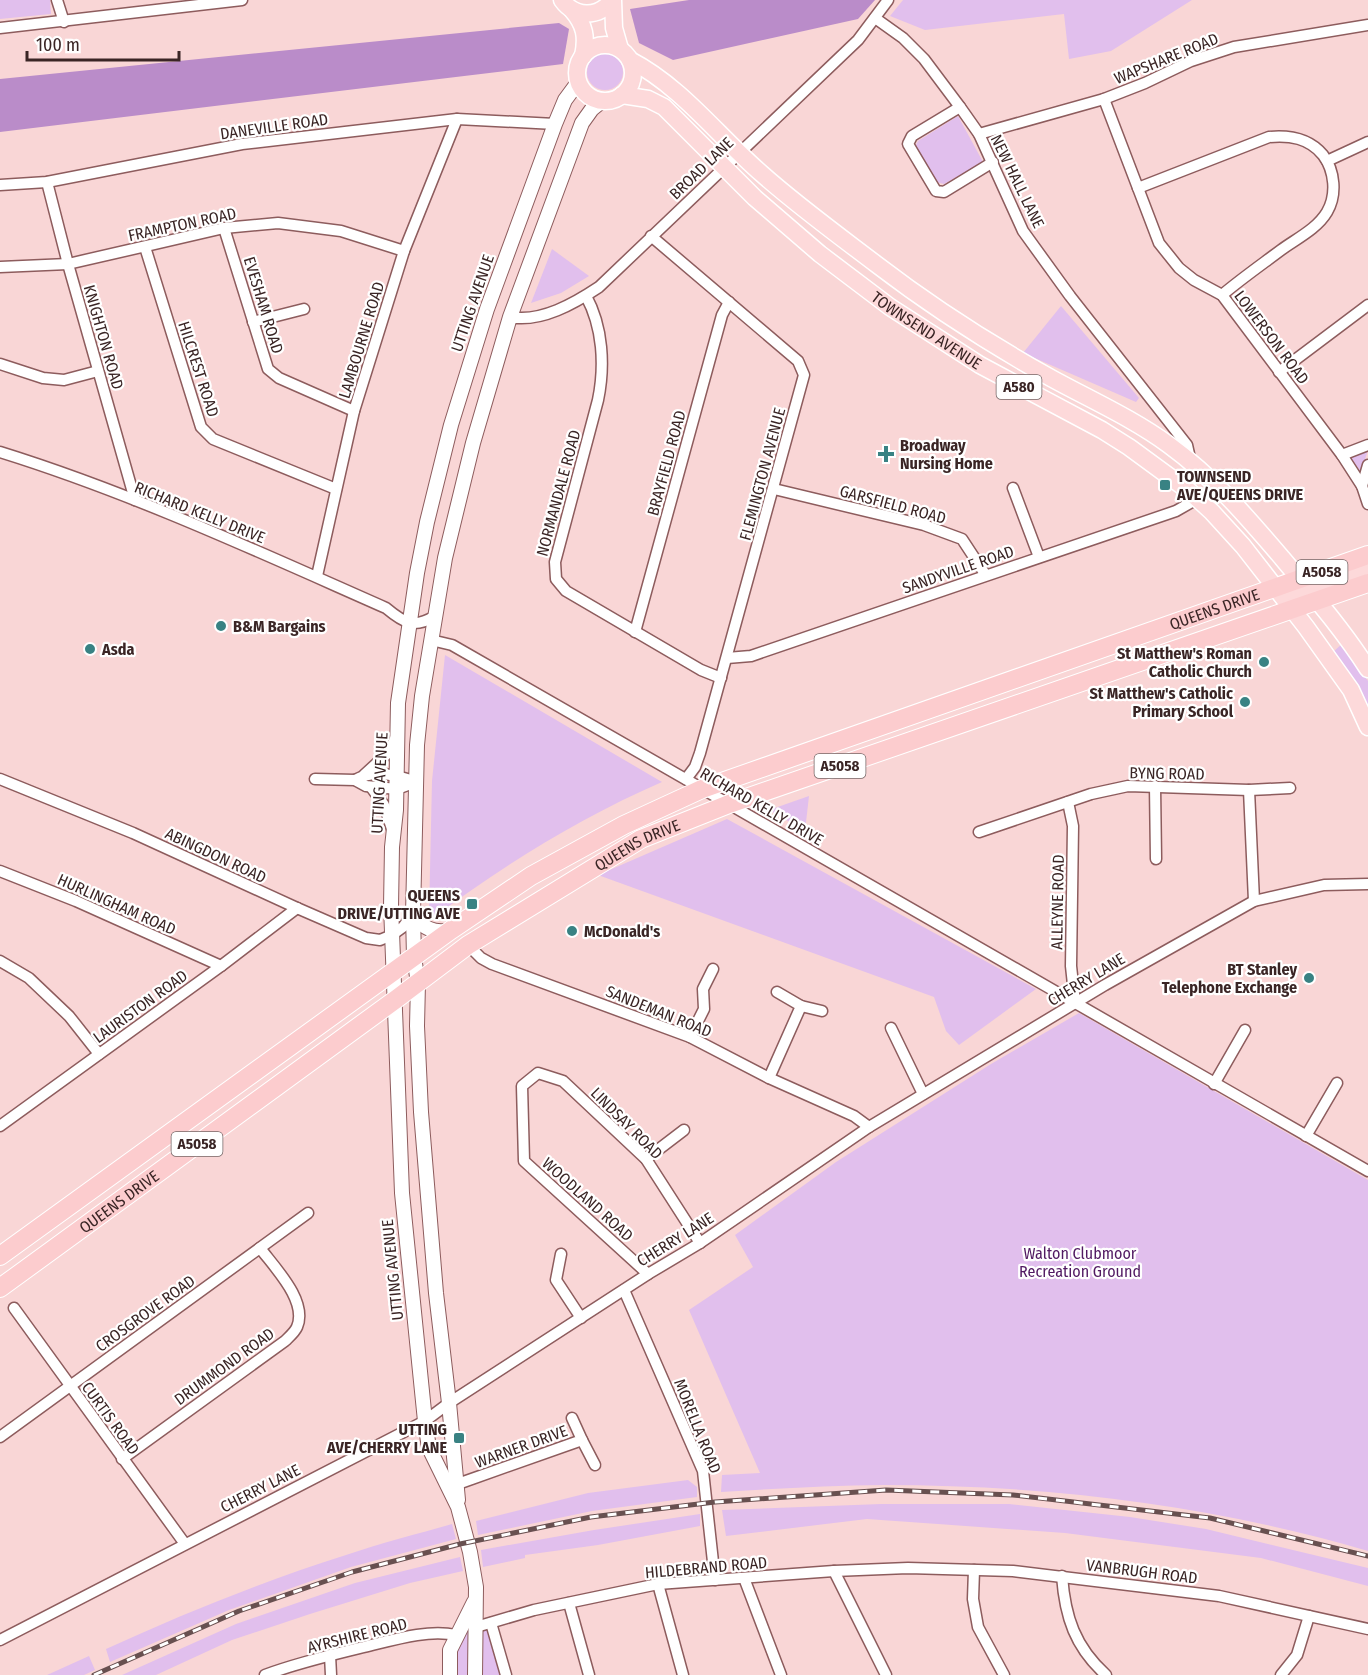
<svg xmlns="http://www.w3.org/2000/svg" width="1368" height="1675" font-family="'Fira Sans Condensed',sans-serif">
<rect width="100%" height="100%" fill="#f9d6d6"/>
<g fill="#e1bfed">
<polygon points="0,0 50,0 51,14 0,19"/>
<polygon points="903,0 1192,0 1111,51 1069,59 1064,14 925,30 890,16"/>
<circle cx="605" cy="72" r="18"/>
<polygon points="958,116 983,162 944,184 936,182 915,147 918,141"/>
<polygon points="552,249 589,276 561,293 531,303"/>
<polygon points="1061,306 1139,398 1136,402 1023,353"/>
<polygon points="1366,450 1368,450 1361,472 1351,458"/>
<polygon points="1342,644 1368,681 1368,708 1359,689 1333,652"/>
<path d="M445,655L662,782C581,817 504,865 433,918L429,915L432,781Z"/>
<polygon points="809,796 805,831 769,810"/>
<polygon points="727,819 1036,989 959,1045 946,1031 934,997 598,875"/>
<path d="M1079,1013L1368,1180V1551C1212,1505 1047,1485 884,1485C830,1485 775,1489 721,1492L722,1475L760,1473L689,1310L753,1267L735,1235L836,1162L991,1064Z"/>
<polygon points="688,1480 697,1487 697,1497 592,1511 478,1535 476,1521 588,1493"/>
<polygon points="881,1504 1009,1504 1130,1517 1206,1529 1368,1568 1368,1586 1261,1558 1065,1533 867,1519 726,1536 722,1510"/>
<polygon points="700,1514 700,1526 598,1545 525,1555 525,1558 483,1567 481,1550 594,1530"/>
<path d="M452,1524L456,1539L351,1567L229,1610L110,1662L106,1649C184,1613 264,1581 346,1555C381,1543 417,1534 452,1524Z"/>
<polygon points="460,1557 463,1571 410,1583 310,1614 232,1640 156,1675 122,1675 236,1624 355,1583"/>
<polygon points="491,1623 506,1675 450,1675 463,1624 476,1626"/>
<polygon points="89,1656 95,1670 84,1675 47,1675"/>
</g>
<g fill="#ba8cc9">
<polygon points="689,0 875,0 858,19 673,60 639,43 630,9"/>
<polygon points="559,23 569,29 563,64 0,132 0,79"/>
</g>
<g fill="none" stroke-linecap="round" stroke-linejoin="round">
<g stroke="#8d5c5d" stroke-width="13">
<g id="minor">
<polyline points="57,0 64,22"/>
<polyline points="875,18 903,38 924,59 960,107 979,134 1023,231 1070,296 1187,445 1191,463"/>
<polyline points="0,28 242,0"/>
<polyline points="1104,99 1159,243 1179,268 1194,280 1222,295 1342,455 1362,486 1368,504"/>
<polyline points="960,107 912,136 908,144 936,191 944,192 993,162"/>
<polyline points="979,134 1104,99 1145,83 1191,61 1234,47 1368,25"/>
<polyline points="1327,161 1368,142"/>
<polyline points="47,182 68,264 135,500"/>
<polyline points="0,185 47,182 242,144 457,119 555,124"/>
<path d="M1138,188L1269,137C1290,135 1309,138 1323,155C1335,171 1337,195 1327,212C1317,229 1296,239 1281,250C1261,265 1241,279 1222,295"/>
<polyline points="224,228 268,369 279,378 354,411"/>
<polyline points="651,236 798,361 804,375 700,753 695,767 686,779"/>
<polyline points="145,247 201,427 213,439 336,489"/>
<polyline points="0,267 68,264 224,228 278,223 341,231 404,251"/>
<path d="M586,296C603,327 605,366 598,400L555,562L556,579L566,591L701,670L721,678"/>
<path d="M510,317C541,323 575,303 599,287L858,40L888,0"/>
<polyline points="253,322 304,309"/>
<polyline points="0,364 43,378 64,380 98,371"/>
<polyline points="1279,372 1368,305"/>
<path d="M0,452C132,493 259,552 386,608C404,623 414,629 435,616"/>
<polyline points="1342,455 1368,445"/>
<polyline points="1362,486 1368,465"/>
<polyline points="1013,488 1039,557"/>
<polyline points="774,489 924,525 962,539 985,574"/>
<polyline points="317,576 354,411 404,251 457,119"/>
<polyline points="635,632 722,315 729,302"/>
<polyline points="431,640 452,645 1368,1171"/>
<polyline points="727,658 751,656 1176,511 1197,499"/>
<polyline points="364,775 388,753 396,737"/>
<polyline points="0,779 133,833 297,908 366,938 380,940 392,935 403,927 413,914"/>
<polyline points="315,779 355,780 366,786 397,789 416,782"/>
<path d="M355,780C374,769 397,775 416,782"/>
<polyline points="1155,786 1156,859"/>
<polyline points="371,787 384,805 392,829"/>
<polyline points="1249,790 1254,901"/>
<polyline points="1068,802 1073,826 1071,966 1075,1003"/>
<polyline points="979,832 1091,794 1128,786 1249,790 1290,788"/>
<polyline points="0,871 76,901 221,966"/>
<polyline points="468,945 481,958 492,964 690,1037 769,1078 854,1116 869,1127"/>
<polyline points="0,961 29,978 69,1016 99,1054"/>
<polyline points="801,1006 822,1011"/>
<polyline points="891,1028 923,1094"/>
<polyline points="690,1037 704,1009 703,989 713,969"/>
<polyline points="769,1078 801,1006 777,992"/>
<polyline points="1214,1084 1245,1030"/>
<polyline points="0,1126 221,966 297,908"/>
<polyline points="1306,1136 1337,1083"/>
<polyline points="646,1159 684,1130"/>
<polyline points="561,1254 556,1280 581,1318"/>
<polyline points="648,1274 524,1161 522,1086 538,1073 563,1081 646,1159 700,1243"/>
<polyline points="624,1290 703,1471 715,1580"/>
<polyline points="14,1308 185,1544"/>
<polyline points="0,1437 308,1213"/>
<polyline points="582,1440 595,1465"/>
<path d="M122,1459L285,1341C289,1337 295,1332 297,1327C308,1301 275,1268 260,1248"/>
<polyline points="452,1486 582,1440 572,1418"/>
<polyline points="974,1570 973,1599 978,1627 1004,1675"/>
<polyline points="834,1571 886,1675"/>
<path d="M1062,1576C1065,1617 1075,1647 1106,1675"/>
<polyline points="744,1578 781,1675"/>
<polyline points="658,1584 683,1675"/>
<polyline points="569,1603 589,1675"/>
<polyline points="491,1623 506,1675"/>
<polyline points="476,1627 534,1610 658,1584 834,1571 908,1568 1013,1571 1219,1596 1368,1629"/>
<polyline points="0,1640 425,1421 449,1403 648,1274 700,1243 869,1127 1105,985 1254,901 1324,885 1368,884"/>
<polyline points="330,1655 331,1675"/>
<path d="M265,1675C297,1663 331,1655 364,1647C393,1640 427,1629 456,1635"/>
<polyline points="1281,1675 1297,1655 1309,1616"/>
</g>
</g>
<g stroke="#8d5c5d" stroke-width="16">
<g id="tertiary">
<path d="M413,914C422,928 434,934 451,930"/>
<polyline points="458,1500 449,1403 436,1293 421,1112 417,1026 418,983 414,957 413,914 417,745 422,696 445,558 473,443 510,317 582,123 592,109 603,100"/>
<polyline points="450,1675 450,1650 474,1602"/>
<polyline points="475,1675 476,1587 470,1552 458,1507 429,1448 425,1421 402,1193 391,906 392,847 396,810 398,703 417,573 427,522 451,425 487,309 555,124 565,100 579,81"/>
</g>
</g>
<g stroke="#fff" stroke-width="19">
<g id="primary">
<path d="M562,0C575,18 599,18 612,0"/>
<polyline points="613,0 614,28 620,49"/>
<path d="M572,10C585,25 587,37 583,56"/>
<circle cx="605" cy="73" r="28"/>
<path d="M630,60C682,87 718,136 762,174C798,206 838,235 876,264C932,307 990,344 1051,378C1091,400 1132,418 1169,445C1213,477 1247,517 1282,558C1312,594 1343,630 1368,669"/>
<path id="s1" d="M622,95L648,99L664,107L755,198L820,254L890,307L980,365L1102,430L1129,447L1189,491L1212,512L1243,546L1306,627L1351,690L1368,727"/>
<path d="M1277,588C1302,600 1343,580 1368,572"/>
</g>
</g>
<g stroke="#fff" stroke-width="20">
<g id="trunk">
<path id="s2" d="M0,1256L451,930L531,876L624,825L702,789L1368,555"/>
<path id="s3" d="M0,1288L395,1000L468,945L641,839L729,804L1368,583"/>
</g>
</g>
<use href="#minor" stroke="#fff" stroke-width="10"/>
<use href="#tertiary" stroke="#fff" stroke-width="14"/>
<use href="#primary" stroke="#fdd9da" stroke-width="16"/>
<use href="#trunk" stroke="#fcccce" stroke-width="18"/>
<g stroke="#685050" stroke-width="5">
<polyline id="rail" points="94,1675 239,1611 352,1572 460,1544 591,1517 715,1502 886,1490 1013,1495 1210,1518 1368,1556"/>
</g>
<use href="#rail" stroke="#fff" stroke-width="3" stroke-dasharray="9" stroke-linecap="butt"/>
</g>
<g fill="#398283" stroke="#fff" stroke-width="2">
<path d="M883 445h6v6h6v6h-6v6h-6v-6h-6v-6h6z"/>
<rect x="1159" y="479" width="12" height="12" rx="3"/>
<circle cx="221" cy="626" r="6"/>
<circle cx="90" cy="649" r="6"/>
<circle cx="1264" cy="662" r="6"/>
<circle cx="1245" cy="702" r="6"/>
<rect x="466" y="898" width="12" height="12" rx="3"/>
<circle cx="572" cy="931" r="6"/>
<circle cx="1309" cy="978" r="6"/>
<rect x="453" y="1432" width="12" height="12" rx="3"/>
</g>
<g text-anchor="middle" stroke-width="4.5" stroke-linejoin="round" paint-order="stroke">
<g fill="#fff" stroke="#756666" stroke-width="1.5">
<rect x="996.5" y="375" width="45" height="24" rx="4.5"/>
<rect x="1296.5" y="560" width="51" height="24" rx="4.5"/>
<rect x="814.5" y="754" width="51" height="24" rx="4.5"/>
<rect x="171.5" y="1132" width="51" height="24" rx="4.5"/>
</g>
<g font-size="15" font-weight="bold" fill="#3a2525">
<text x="1019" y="392">A580</text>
<text x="1322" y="577">A5058</text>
<text x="840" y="771">A5058</text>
<text x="197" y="1149">A5058</text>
</g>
<g font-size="16" fill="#3a2525" stroke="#fff">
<text transform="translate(1166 58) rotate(-22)" y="6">WAPSHARE ROAD</text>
<text transform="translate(274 126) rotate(-8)" y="6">DANEVILLE ROAD</text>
<text transform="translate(701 168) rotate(-44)" y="6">BROAD LANE</text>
<text transform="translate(1018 181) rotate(64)" y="6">NEW HALL LANE</text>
<text transform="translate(182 224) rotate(-12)" y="6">FRAMPTON ROAD</text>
<text transform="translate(472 303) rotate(-71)" y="6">UTTING AVENUE</text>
<text transform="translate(264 305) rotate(73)" y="6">EVESHAM ROAD</text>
<text dy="6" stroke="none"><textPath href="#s1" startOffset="390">TOWNSEND AVENUE</textPath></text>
<text transform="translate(104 337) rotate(74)" y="6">KNIGHTON ROAD</text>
<text transform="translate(1272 337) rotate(53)" y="6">LOWERSON ROAD</text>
<text transform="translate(361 340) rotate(-73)" y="6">LAMBOURNE ROAD</text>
<text transform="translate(199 369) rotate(72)" y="6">HILCREST ROAD</text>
<text transform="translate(666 463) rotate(-75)" y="6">BRAYFIELD ROAD</text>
<text transform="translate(762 474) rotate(-75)" y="6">FLEMINGTON AVENUE</text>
<text transform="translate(558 493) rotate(-75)" y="6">NORMANDALE ROAD</text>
<text transform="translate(893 504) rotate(15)" y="6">GARSFIELD ROAD</text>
<text transform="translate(200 512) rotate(22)" y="6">RICHARD KELLY DRIVE</text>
<text transform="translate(958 569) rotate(-19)" y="6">SANDYVILLE ROAD</text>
<text dy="6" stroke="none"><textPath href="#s2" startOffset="1388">QUEENS DRIVE</textPath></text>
<text transform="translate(1167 773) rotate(1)" y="6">BYNG ROAD</text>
<text transform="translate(379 783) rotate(-87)" y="6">UTTING AVENUE</text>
<text transform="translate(762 806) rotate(30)" y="6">RICHARD KELLY DRIVE</text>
<text dy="6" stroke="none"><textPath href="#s3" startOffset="777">QUEENS DRIVE</textPath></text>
<text transform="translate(216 855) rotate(25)" y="6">ABINGDON ROAD</text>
<text transform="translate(1057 902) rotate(-89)" y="6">ALLEYNE ROAD</text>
<text transform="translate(117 904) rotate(24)" y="6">HURLINGHAM ROAD</text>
<text transform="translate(1086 979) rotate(-31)" y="6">CHERRY LANE</text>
<text transform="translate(140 1006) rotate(-36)" y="6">LAURISTON ROAD</text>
<text transform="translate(659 1011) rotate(22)" y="6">SANDEMAN ROAD</text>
<text transform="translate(627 1123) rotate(45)" y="6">LINDSAY ROAD</text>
<text transform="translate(588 1199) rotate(42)" y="6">WOODLAND ROAD</text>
<text dy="6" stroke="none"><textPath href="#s3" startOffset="147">QUEENS DRIVE</textPath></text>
<text transform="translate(675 1239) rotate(-32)" y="6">CHERRY LANE</text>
<text transform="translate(392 1270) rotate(-96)" y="6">UTTING AVENUE</text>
<text transform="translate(145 1313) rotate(-36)" y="6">CROSGROVE ROAD</text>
<text transform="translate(224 1366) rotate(-36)" y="6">DRUMMOND ROAD</text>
<text transform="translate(111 1418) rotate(54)" y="6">CURTIS ROAD</text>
<text transform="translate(698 1426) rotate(68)" y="6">MORELLA ROAD</text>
<text transform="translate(521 1446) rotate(-20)" y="6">WARNER DRIVE</text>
<text transform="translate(260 1488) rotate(-27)" y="6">CHERRY LANE</text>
<text transform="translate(706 1567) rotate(-5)" y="6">HILDEBRAND ROAD</text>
<text transform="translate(1142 1571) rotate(7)" y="6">VANBRUGH ROAD</text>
<text transform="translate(357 1635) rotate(-14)" y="6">AYRSHIRE ROAD</text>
</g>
<g font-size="16" font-weight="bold" fill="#3a2525" stroke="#fff" text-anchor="start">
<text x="900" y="451">Broadway<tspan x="900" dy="18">Nursing Home</tspan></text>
<text x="1177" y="482">TOWNSEND<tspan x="1177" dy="18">AVE/QUEENS DRIVE</tspan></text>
<text x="233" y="632">B&amp;M Bargains</text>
<text x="102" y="655">Asda</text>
<text x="1252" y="659" text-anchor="end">St Matthew's Roman<tspan x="1252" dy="18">Catholic Church</tspan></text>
<text x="1233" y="699" text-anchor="end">St Matthew's Catholic<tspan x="1233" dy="18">Primary School</tspan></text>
<text x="460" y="901" text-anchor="end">QUEENS<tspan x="460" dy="18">DRIVE/UTTING AVE</tspan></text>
<text x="584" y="937">McDonald's</text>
<text x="1297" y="975" text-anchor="end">BT Stanley<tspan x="1297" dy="18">Telephone Exchange</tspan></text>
<text x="447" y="1435" text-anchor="end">UTTING<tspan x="447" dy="18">AVE/CHERRY LANE</tspan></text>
</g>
<g font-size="16" fill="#511962" stroke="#fff">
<text x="1080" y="1259">Walton Clubmoor<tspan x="1080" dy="18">Recreation Ground</tspan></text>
</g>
</g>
<path d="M27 51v9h152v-9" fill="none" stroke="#3a2525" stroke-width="3"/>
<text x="36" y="51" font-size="18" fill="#3a2525" stroke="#ffffff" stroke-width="4.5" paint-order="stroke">100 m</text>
</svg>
